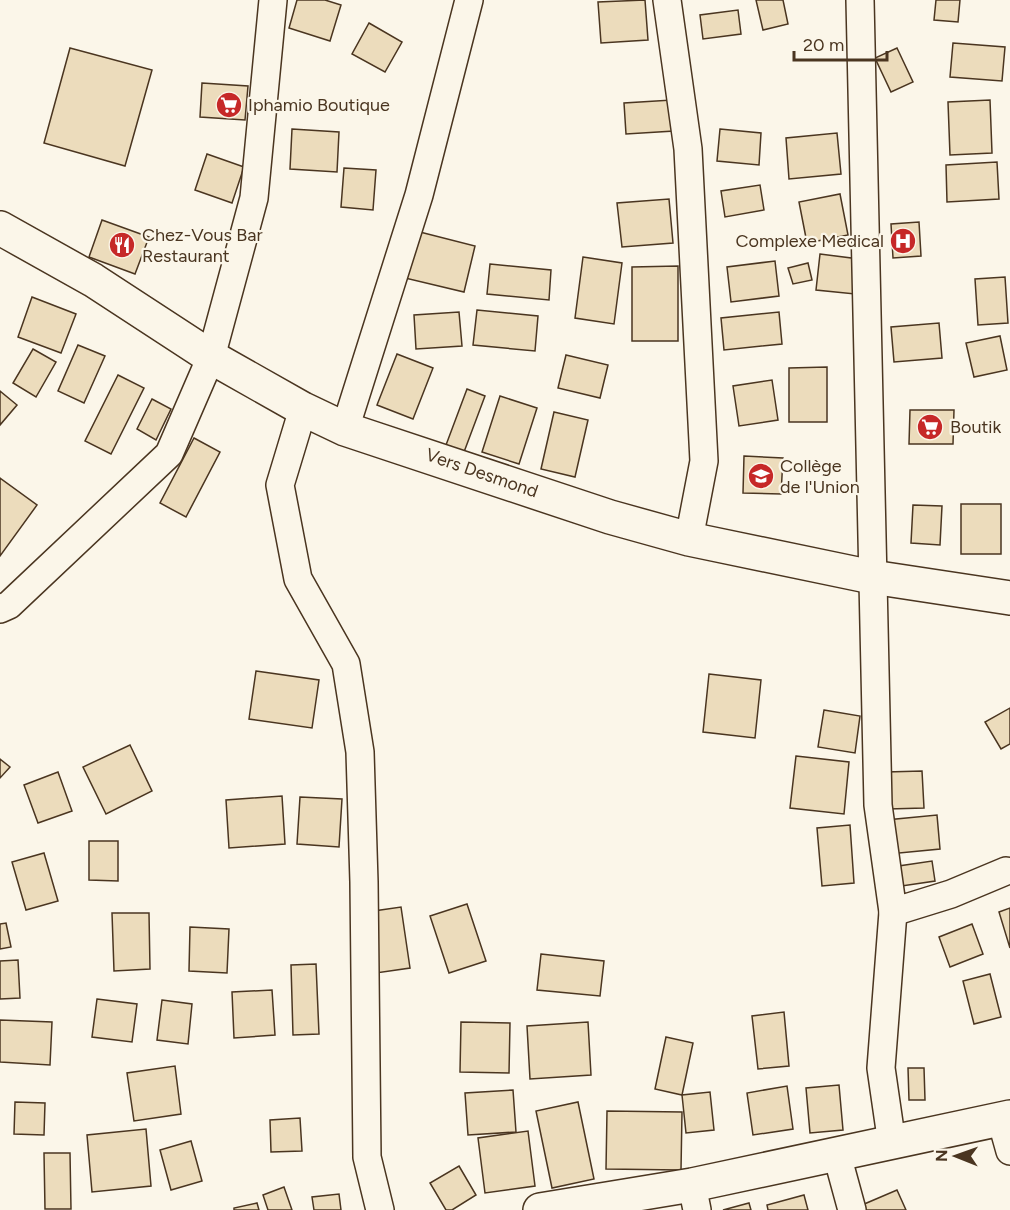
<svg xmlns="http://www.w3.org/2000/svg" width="1010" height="1210" font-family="Figtree,sans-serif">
<rect width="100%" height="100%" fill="#fbf6e9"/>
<g fill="#ecdcbc" stroke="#4a3520" stroke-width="1.5">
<polygon points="297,0 325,0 341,5 330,41 289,28"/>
<polygon points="645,0 648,40 601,43 598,2"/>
<polygon points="756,0 783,0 788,24 763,30"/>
<polygon points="936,0 960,0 958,22 934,20"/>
<polygon points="738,10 741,34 703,39 700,15"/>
<polygon points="369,23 402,42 385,72 352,54"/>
<polygon points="953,43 1005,47 1002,81 950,77"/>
<polygon points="70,48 152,70 125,166 44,143"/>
<polygon points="897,48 913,82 891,92 875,58"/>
<polygon points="202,83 248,86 245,120 200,117"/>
<polygon points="672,100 674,131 626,134 624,103"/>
<polygon points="990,100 992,153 950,155 948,102"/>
<polygon points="292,129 339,132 337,172 290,169"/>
<polygon points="720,129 761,133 759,165 717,161"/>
<polygon points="837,133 841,174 789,179 786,138"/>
<polygon points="207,154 244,167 232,203 195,190"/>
<polygon points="997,162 999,199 947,202 946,165"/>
<polygon points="344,168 376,170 373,210 341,207"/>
<polygon points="760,185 764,210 725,217 721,191"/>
<polygon points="840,194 848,235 807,243 799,202"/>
<polygon points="669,199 673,243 622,247 617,203"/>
<polygon points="102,220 149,237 135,274 89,257"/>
<polygon points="919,222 921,256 893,258 891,224"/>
<polygon points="416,231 475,246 464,292 405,278"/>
<polygon points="820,254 859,259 855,294 816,290"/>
<polygon points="583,257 622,263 614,324 575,318"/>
<polygon points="775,261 779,296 731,302 727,267"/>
<polygon points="808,263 812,280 793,284 788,268"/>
<polygon points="490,264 551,270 549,300 487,294"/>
<polygon points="678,266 678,341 632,341 632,267"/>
<polygon points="1005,277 1008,323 978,325 975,279"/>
<polygon points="32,297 76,314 61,353 18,337"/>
<polygon points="477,310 538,316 535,351 473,345"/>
<polygon points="459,312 462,346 416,349 414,315"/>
<polygon points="779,312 782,344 724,350 721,318"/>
<polygon points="939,323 942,358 894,362 891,327"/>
<polygon points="1000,336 1007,370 974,377 966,343"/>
<polygon points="78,345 105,356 84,403 58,391"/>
<polygon points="33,349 56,362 36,397 13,383"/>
<polygon points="397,354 433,368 413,419 377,405"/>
<polygon points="566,355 608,365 600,398 558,388"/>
<polygon points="827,367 827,422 789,422 789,368"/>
<polygon points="118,375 144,388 111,454 85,441"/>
<polygon points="772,380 778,420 739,426 733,386"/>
<polygon points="467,389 485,396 464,452 446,445"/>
<polygon points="0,391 17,405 0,425"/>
<polygon points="500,396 537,408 519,464 482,452"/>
<polygon points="152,399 171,409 156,440 137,429"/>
<polygon points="910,410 954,410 953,444 909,444"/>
<polygon points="554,412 588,420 575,477 541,469"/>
<polygon points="194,438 220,452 186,517 160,503"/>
<polygon points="744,456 783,458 781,494 743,493"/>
<polygon points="0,478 37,505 0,556"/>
<rect x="961" y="504" width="40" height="50"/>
<polygon points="913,505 942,506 940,545 911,543"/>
<polygon points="256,671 319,680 312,728 249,719"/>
<polygon points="709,674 761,680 755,738 703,732"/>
<polygon points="1010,708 1010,744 1001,749 985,722"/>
<polygon points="824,710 860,716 855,753 818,747"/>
<polygon points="130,745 152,791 106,814 83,767"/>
<polygon points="796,756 849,762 844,814 790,808"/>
<polygon points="0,759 10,767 0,778"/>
<polygon points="922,771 924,808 888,809 886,772"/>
<polygon points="58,772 72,811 38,823 24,785"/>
<polygon points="282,796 285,844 229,848 226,800"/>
<polygon points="300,797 342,799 339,847 297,844"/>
<polygon points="937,815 940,849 889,854 886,820"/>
<polygon points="850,825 854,883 822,886 817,828"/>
<polygon points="89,841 118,841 118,881 89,880"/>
<polygon points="44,853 58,901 26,910 12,862"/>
<polygon points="932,861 935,881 895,887 892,867"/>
<polygon points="467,904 486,961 449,973 430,916"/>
<polygon points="401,907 410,968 376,973 367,912"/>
<polygon points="1010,908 1010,948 999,912"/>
<polygon points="112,913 149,913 150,969 114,971"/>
<polygon points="6,923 11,947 0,949 0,924"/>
<polygon points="972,924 983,954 950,967 939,937"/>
<polygon points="190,927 229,929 227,973 189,971"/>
<polygon points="541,954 604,961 600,996 537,990"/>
<polygon points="18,960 20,998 0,999 0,961"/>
<polygon points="316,964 319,1034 293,1035 291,965"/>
<polygon points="990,974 1001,1017 974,1024 963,981"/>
<polygon points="272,990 275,1035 234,1038 232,992"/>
<polygon points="97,999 137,1004 132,1042 92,1037"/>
<polygon points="162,1000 192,1004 188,1044 157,1040"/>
<polygon points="784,1012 789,1066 758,1069 752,1016"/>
<polygon points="0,1020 52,1022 50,1065 0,1062"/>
<polygon points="461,1022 510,1023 509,1073 460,1072"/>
<polygon points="588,1022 591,1075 530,1079 527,1026"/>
<polygon points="666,1037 693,1043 682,1095 655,1089"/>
<polygon points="175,1066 181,1114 134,1121 127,1073"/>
<polygon points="908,1068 924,1068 925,1100 909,1100"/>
<polygon points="839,1085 843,1130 810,1133 806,1088"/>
<polygon points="787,1086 793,1129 753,1135 747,1093"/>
<polygon points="513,1090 516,1132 468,1135 465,1093"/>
<polygon points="710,1092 714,1130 686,1133 682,1095"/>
<polygon points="15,1102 45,1103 44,1135 14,1134"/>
<polygon points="578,1102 594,1179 552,1188 536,1111"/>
<polygon points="607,1111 682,1112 681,1170 606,1169"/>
<polygon points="300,1118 302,1151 271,1152 270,1120"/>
<polygon points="146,1129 151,1186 92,1192 87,1135"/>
<polygon points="528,1131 535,1186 485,1193 478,1138"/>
<polygon points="191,1141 202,1181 171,1190 160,1150"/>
<polygon points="44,1153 70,1153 71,1209 45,1209"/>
<polygon points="459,1166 476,1195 452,1210 446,1210 430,1183"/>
<polygon points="284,1187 292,1210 268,1210 263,1195"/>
<polygon points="897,1190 906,1210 864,1210 862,1205"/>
<polygon points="339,1194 341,1210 314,1210 312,1197"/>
<polygon points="804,1195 808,1210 768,1210 767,1205"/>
<polygon points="257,1203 259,1210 234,1210 234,1208"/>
<polygon points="749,1203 751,1210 723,1210"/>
</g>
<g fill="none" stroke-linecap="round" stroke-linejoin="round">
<g stroke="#4a3520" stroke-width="30">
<g id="minor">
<polyline points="667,0 688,149 704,461 689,539"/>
<polyline points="860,0 878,805 893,912 951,894 1006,871"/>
<polyline points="303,409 280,485 298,579 346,664 360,752 364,882 367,1157 380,1210"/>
<polyline points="345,429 419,195 469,0"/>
<polyline points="0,609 9,605 169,454 211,357 254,198 273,0"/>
<polyline points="1001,1119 1010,1151"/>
<polyline points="892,1144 881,1068 893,912"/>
<polyline points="837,1155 852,1210"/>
<polyline points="692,1185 697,1210"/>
</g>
</g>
<g stroke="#4a3520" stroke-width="36">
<polyline id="tertiary" points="540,1210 692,1185 1010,1117"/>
</g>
<g stroke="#4a3520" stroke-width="36">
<polyline id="secondary" points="0,228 93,280 211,357 303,409 345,429 610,517 689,539 872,577 1010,598"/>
</g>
<use href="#minor" stroke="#fbf6e9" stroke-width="27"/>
<use href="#tertiary" stroke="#fbf6e9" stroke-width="33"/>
<use href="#secondary" stroke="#fbf6e9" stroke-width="33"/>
</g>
<defs>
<g id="supermarket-disc" transform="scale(1.35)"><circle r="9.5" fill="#c62828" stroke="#fbf6e9"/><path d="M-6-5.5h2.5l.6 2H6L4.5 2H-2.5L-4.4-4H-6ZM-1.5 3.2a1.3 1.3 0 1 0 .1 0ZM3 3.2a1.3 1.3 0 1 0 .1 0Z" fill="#fff"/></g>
<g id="hospital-disc" transform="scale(1.35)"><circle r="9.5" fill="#c62828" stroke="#fbf6e9"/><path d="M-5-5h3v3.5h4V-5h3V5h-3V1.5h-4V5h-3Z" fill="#fff"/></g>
<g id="restaurant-disc" transform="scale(1.35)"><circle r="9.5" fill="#c62828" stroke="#fbf6e9"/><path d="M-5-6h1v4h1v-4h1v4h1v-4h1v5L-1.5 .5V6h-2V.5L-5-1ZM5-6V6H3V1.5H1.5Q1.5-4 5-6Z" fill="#fff"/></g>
<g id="school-disc" transform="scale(1.35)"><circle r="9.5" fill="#c62828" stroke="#fbf6e9"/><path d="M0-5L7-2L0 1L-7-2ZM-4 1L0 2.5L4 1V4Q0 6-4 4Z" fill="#fff"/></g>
</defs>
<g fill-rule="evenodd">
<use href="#supermarket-disc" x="229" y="105"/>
<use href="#hospital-disc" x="903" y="241"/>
<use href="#restaurant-disc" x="122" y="245"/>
<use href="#supermarket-disc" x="930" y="427"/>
<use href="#school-disc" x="761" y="476"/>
</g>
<g text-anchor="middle" stroke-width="4.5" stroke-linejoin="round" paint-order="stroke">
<g font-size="18" fill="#4a3520" stroke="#fbf6e9" text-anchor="start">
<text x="248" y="111">Iphamio Boutique</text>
<text x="142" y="241">Chez-Vous Bar<tspan x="142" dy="21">Restaurant</tspan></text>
<text x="884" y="247" text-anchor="end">Complexe Medical</text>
<text x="950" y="433">Boutik</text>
<text x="780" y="472">Collège<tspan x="780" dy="21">de l'Union</tspan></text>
</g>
<g font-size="18" fill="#4a3520" stroke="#fbf6e9">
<text transform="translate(482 473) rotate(19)" y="6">Vers Desmond</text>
</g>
</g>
<g transform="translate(956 1156) rotate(271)" stroke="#fbf6e9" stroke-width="4.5" paint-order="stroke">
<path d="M0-4.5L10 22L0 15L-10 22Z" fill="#4a3520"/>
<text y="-9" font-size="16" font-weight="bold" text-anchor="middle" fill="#4a3520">N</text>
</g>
<path d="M794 51v9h93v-9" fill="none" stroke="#4a3520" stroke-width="3"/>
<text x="803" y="51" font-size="18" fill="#4a3520" stroke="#fbf6e9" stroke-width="4.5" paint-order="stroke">20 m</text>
</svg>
